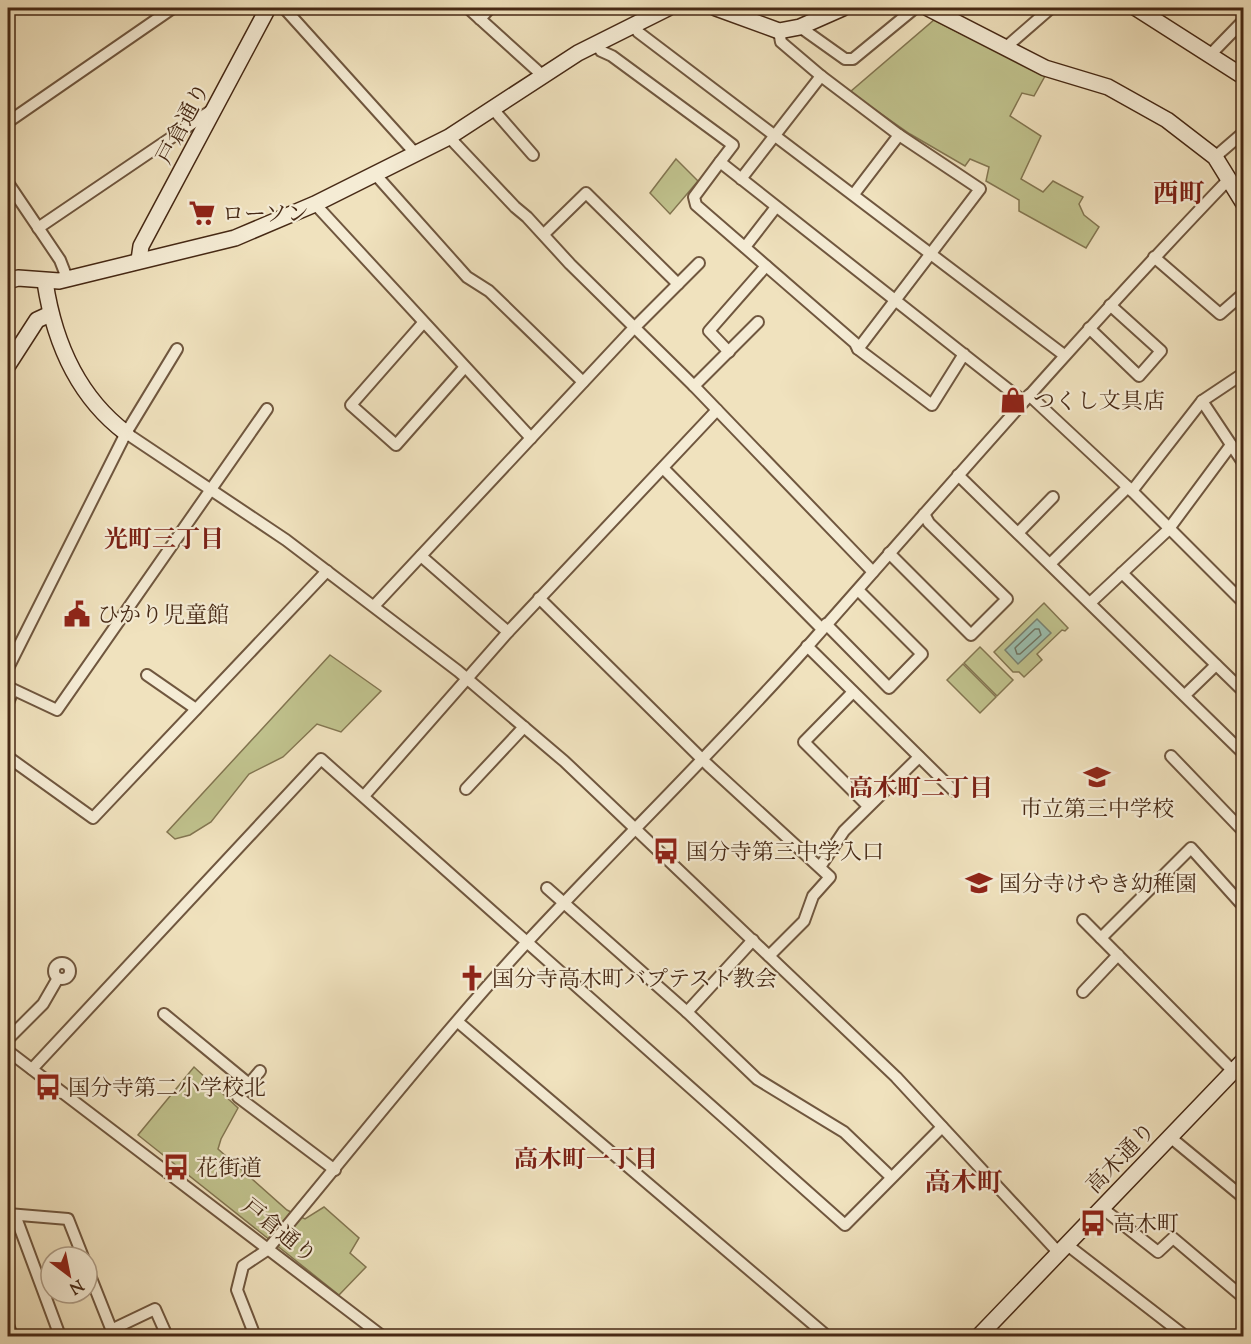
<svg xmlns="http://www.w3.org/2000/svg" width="1251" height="1344" font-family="'Sorts Mill Goudy','Noto Serif JP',serif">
<rect width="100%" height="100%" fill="#f0e2be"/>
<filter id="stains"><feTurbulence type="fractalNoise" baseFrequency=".00333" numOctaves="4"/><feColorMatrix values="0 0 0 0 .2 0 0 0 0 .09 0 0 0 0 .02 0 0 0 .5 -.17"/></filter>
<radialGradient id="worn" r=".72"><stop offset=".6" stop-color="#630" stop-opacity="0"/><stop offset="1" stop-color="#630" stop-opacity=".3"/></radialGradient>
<g fill="#c0c28d" stroke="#837651" stroke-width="1.5">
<polygon points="934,20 1045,76 1034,96 1022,93 1010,116 1041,136 1021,179 1043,192 1053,181 1083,197 1079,204 1084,215 1099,227 1086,248 1019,211 1019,200 986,181 989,167 970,159 965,166 910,134 850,92"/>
<polygon points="676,159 698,181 670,214 650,193"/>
<polygon points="1044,603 1068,628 1065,631 1062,630 1037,654 1042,660 1024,677 1019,672 1013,672 994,652"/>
<polygon points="980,647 1013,680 997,696 964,663"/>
<polygon points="330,655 381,691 341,732 317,724 283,757 249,774 211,822 190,835 175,839 167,832"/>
<polygon points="963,664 996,697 980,713 947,680"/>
<polygon points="194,1067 238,1108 221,1139 218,1149 287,1210 305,1219 324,1207 359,1238 350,1253 366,1267 339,1295 138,1135"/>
</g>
<polygon fill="#9bbeae" stroke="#798271" stroke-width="1.5" points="1037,619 1051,633 1018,664 1005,650"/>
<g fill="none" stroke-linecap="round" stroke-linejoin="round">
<polygon stroke="#707462" stroke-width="1.5" points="1035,629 1039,629 1041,635 1020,654 1017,654 1015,648"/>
<g stroke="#70573f" stroke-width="14">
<g id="street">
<polyline points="284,8 415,153"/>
<polyline points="468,8 542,75"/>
<polyline points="480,19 490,8"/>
<polyline points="635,25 638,32 1064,355"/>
<polyline points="800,27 845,59 853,59 915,8"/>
<polyline points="779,31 781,42 821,76 899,135 980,189 858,349"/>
<polyline points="597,43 601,51 612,56 733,145 720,162"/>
<polyline points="1005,48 1051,8"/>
<polyline points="1210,55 1244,20"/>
<polyline points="492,108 533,155"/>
<polyline points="8,122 173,8"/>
<polyline points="449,137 515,207 527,217 570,264 694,386 873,572"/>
<polyline points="1215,157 1244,132"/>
<polyline points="375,174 467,277 489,291 583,382"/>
<polyline points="741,179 821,76"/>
<polyline points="8,183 60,260 67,278"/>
<polyline points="854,194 899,135"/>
<polyline points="315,204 531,438"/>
<polyline points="38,228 212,110"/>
<polyline points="544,234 586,193 678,284"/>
<polyline points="745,247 776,207"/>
<polyline points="1154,257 1220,314 1244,293"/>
<polyline points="423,323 351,405 396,445 464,368"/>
<polyline points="1089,328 1139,376 1161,351 1110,305"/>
<polyline points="729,352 709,331 766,266"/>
<polyline points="964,354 932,405 858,349 855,343 696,205 694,197 720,162 1023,401"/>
<polyline points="694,386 758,322"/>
<polyline points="1029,395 1132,491 1244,603"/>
<polyline points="1202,401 1244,464"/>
<polyline points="126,433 286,540 458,671 564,761 896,1077 1058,1252"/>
<polyline points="663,468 822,629"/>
<polyline points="958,475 1244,754"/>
<polyline points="1132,491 1202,401 1244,373"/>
<polyline points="1018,533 1053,497"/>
<polyline points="889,553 971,635 1007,599 929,523 924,514"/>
<polyline points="421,556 508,632"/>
<polyline points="1050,564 1128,487"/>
<polyline points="1122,573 1244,692"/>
<polyline points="539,598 708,765 830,877 813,896 804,921 769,956"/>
<polyline points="1090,603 1168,530 1231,445"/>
<polyline points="374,606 630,332 699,263"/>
<polyline points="826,624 889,688 922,654 858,590"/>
<polyline points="807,646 954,791"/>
<polyline points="8,668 126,433 177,349"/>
<polyline points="147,675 196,709"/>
<polyline points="8,687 57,710 267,409"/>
<polyline points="853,692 804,742 868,806"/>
<polyline points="1185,695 1216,665"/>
<polyline points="8,703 13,690"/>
<polyline points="1171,756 1244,832"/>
<polyline points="8,757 93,818 327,571"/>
<polyline points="466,789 524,727"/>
<polyline points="364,796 508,632 717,410"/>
<polyline points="820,867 844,831 919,757"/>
<polyline points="547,888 687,1012 757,1079 844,1132 891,1177"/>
<polyline points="1083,920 1233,1071"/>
<polyline points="1101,938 1191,848 1244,907"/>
<circle cx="62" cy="971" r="8"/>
<polyline points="1083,992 1118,955"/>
<polyline points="687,1012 753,940"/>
<polyline points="164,1014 249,1084"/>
<polyline points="458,1022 827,1336"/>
<polyline points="8,1039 43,1004 58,978"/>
<polyline points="8,1051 382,1336"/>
<polyline points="32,1069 321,759 845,1225 942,1127"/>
<polyline points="260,1071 238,1097 335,1170"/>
<polyline points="1170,1137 1244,1198"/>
<polyline points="1102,1208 1158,1252 1173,1238 1244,1298"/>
<polyline points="8,1214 68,1219 83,1257"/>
<polyline points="15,1215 60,1336"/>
<polyline points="1066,1244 1185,1336"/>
<polyline points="87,1268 114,1336"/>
<polyline points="8,1325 12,1336"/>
<polyline points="111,1330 155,1309 167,1336"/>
<path d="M255,1336L237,1290L243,1266L267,1250C353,1147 437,1040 528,941C620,842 717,748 807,647C946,490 1083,331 1229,179"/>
</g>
</g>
<g stroke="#462915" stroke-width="18">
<g id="secondary">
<polyline points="716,8 779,31 800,27 843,8"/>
<polyline points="928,8 1045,68 1108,87 1167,120 1215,157 1244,204"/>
<polyline points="1136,8 1244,77"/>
<polyline points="139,260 141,246 268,8"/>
<polyline points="8,281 18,278 59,281 235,238 315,204 449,137 578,53 668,8"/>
<path d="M45,282C54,341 77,396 126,433"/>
<polyline points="8,365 37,320 50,314"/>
<polyline points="979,1336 1244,1060"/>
</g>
</g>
<use href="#street" stroke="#f5ecd5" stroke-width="10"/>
<use href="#secondary" stroke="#f5ecd5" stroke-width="15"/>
</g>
<defs>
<g id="supermarket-bare" transform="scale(2.07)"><path d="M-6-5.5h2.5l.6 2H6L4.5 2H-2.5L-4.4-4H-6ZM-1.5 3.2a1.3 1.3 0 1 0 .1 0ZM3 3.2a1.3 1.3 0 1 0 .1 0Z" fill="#8f2418" stroke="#f5ecd5" stroke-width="2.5" paint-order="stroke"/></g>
<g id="shop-bare" transform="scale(2.07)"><path d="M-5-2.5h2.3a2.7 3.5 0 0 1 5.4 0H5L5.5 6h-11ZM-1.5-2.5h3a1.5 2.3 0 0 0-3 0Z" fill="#8f2418" stroke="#f5ecd5" stroke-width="2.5" paint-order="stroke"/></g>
<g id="civic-bare" transform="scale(2.07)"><path d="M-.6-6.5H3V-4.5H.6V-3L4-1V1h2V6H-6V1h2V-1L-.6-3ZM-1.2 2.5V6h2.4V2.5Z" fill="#8f2418" stroke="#f5ecd5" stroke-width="2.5" paint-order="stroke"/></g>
<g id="school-bare" transform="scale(2.07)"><path d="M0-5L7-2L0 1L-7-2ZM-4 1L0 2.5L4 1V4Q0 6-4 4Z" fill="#8f2418" stroke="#f5ecd5" stroke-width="2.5" paint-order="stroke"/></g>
<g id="bus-bare" transform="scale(2.07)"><path d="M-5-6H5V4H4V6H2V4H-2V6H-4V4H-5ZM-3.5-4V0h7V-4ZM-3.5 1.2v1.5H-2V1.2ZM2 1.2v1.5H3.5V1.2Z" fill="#8f2418" stroke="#f5ecd5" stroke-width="2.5" paint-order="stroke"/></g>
<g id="church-bare" transform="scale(2.07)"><path d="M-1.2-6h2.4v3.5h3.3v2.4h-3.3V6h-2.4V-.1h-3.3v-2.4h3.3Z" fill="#8f2418" stroke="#f5ecd5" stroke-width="2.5" paint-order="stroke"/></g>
</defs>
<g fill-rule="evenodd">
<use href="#supermarket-bare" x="202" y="213"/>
<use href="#shop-bare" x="1013" y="400"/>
<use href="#civic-bare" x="77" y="614"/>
<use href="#school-bare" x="1097" y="777"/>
<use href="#bus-bare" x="666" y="851"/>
<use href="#school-bare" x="979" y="883"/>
<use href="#church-bare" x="472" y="978"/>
<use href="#bus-bare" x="48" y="1087"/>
<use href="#bus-bare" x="176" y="1167"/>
<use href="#bus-bare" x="1093" y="1223"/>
</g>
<g text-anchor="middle" stroke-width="4.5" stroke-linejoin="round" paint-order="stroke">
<g font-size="22" fill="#462915" stroke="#f5ecd5">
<text transform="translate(182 123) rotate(-62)" y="8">戸倉通り</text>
<text transform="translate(1120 1157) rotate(-46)" y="8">高木通り</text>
<text transform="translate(280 1230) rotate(39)" y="8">戸倉通り</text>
</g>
<g font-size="22" fill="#462915" stroke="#f5ecd5" text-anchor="start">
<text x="222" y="221">ローソン</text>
<text x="1033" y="408">つくし文具店</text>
<text x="97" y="622">ひかり児童館</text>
<text x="1097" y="816" text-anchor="middle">市立第三中学校</text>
<text x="686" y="859">国分寺第三中学入口</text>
<text x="999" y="891">国分寺けやき幼稚園</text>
<text x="492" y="986">国分寺高木町バプテスト教会</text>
<text x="68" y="1095">国分寺第二小学校北</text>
<text x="196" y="1175">花街道</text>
<text x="1113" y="1231">高木町</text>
</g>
<g font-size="24" font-weight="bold" fill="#7a1f14" stroke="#f5ecd5">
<text x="164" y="547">光町三丁目</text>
<text x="921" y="796">高木町二丁目</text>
<text x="586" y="1167">高木町一丁目</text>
</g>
<g font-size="26" font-weight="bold" fill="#7a1f14" stroke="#f5ecd5">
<text x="1179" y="202">西町</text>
<text x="964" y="1191">高木町</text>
</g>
</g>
<rect width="1251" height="1344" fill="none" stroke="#f0e2be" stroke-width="30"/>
<rect x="9" y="9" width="1233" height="1326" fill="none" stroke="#462915" stroke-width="3"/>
<rect x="15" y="15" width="1221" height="1314" fill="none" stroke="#462915" stroke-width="1.5"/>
<g transform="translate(69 1275) rotate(148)"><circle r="28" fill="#f5ecd5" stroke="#af9e88" stroke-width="1.5"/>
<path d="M0-4.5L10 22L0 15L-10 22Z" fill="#8f2418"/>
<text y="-9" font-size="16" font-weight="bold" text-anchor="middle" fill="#462915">N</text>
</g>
<rect width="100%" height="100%" filter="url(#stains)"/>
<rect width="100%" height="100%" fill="url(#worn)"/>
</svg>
